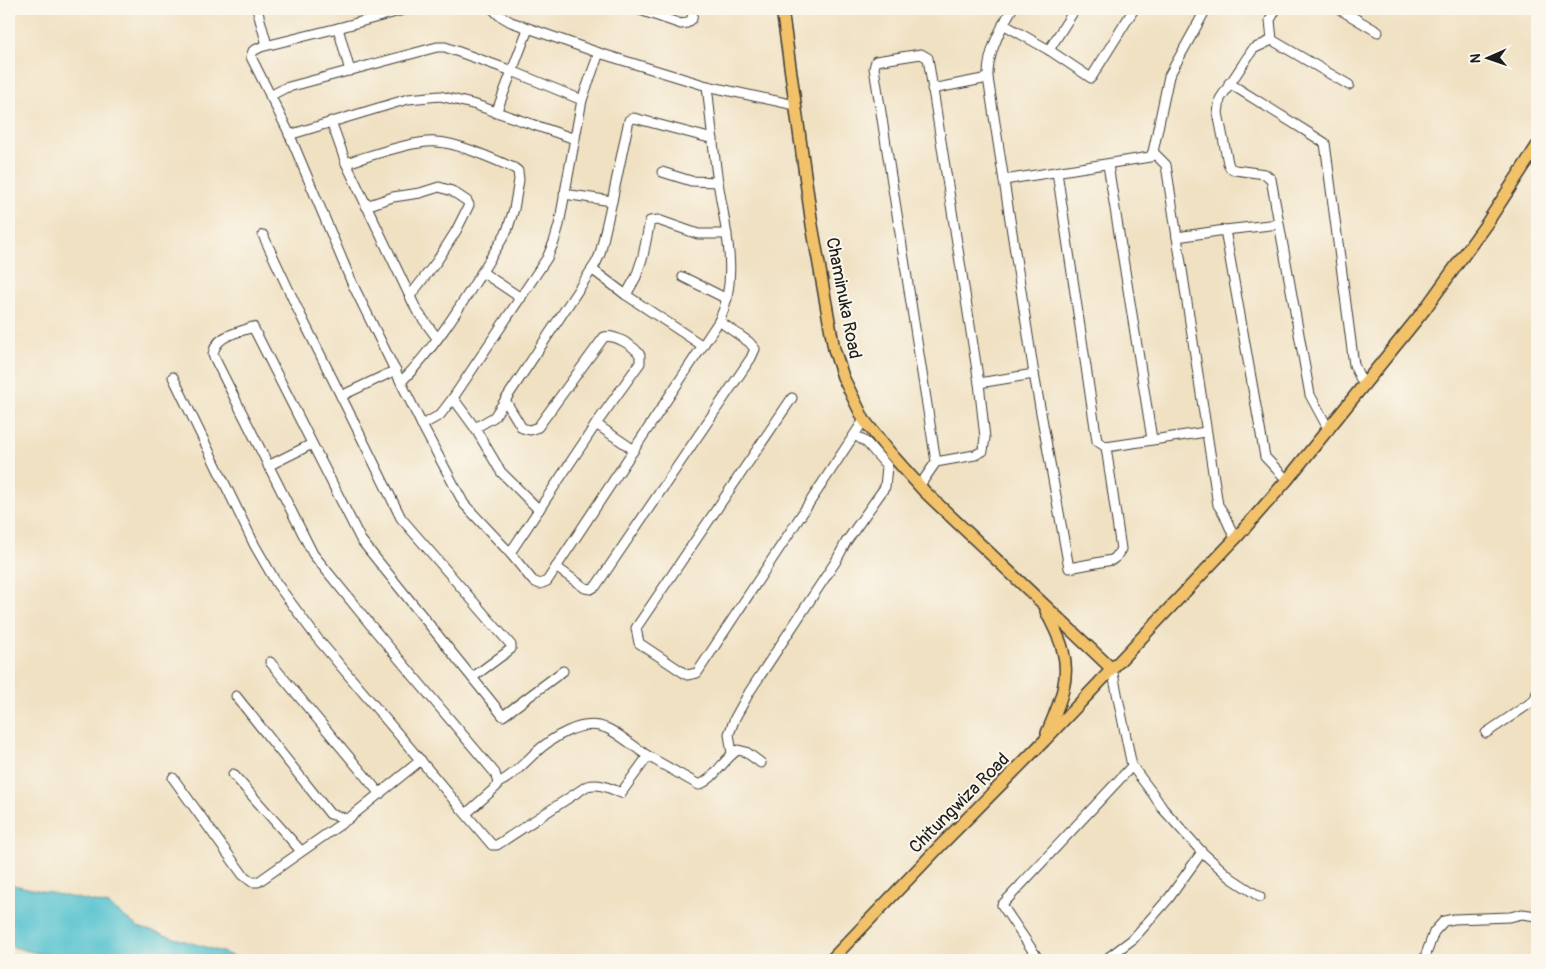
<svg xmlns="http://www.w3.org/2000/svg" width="1546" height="969" font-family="Pangolin,sans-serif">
<rect width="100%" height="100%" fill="#fbf7ec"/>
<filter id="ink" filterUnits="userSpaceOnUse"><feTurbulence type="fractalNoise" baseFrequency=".02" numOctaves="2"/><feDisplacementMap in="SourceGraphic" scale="10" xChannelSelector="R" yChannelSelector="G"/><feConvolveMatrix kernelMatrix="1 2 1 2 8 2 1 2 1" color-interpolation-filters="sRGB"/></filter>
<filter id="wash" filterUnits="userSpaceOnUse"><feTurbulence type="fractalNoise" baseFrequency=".0096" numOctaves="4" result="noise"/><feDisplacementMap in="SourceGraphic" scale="20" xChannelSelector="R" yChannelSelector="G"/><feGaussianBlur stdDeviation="1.12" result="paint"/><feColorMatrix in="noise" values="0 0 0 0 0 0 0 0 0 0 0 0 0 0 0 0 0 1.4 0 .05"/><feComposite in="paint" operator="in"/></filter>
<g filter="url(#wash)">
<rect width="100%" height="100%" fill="#f0e1c3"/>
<polygon fill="#56c2cf" stroke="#396f76" points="9,878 13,885 109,905 138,927 222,952 243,960 65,960 9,946"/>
</g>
<g filter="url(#ink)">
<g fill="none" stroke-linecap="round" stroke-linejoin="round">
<g stroke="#3c3a35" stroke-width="11">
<g id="minor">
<polyline points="257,9 267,45"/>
<path d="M407,9L338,28L261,47L253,51L251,57L288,131L352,283L422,425L464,504L510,553L533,581L540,584L547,581L719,321C740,278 725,227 718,182C713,150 711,118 707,86"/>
<polyline points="493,9 499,15 511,22 599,53 707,86 795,105"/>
<polyline points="637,9 681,24 687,23 692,19 693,9"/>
<path d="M1012,9C1000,29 987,54 988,78L1034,374L1069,568L1112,560L1116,557L1121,549L1106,447"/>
<polyline points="1276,9 1270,20 1272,40 1253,49 1220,99 1218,113 1228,163 1230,168 1235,170 1265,174 1271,179 1310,395 1329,430"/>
<polyline points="1339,9 1378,32"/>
<polyline points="1003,24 1049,50 1091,78 1134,9"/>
<polyline points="338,28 350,71"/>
<polyline points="1272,40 1349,85"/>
<polyline points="1049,50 1075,9"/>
<polyline points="1229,83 1325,143 1354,365 1364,386"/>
<polyline points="932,89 988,78"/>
<polyline points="270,96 285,88 437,47 445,47 512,71 582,100"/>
<polyline points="496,113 528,29"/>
<polyline points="331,121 346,163 417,311 437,338"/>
<polyline points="289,135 408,99 440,96 476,105 575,139"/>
<polyline points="1153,152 1169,76 1206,9"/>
<path d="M346,163C370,156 414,140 437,142C458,143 493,159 514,168L518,171L519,180L514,209L507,231L482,272L521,298"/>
<polyline points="1108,165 1152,439"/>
<polyline points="662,172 691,181 718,182"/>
<polyline points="1057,172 1097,441 1106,447 1206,432"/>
<polyline points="1004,180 1150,157 1153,152 1166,165 1218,505 1224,514 1235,539"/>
<polyline points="564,194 612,201"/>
<polyline points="366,206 393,197 420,193 439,187 452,191 467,201 469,205 456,231 437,261 410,296"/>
<polyline points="1225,230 1265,457 1287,480"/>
<polyline points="263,235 299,312 341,396"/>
<polyline points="1177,237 1225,230 1279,224"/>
<polyline points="593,270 626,295 703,346"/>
<polyline points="683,277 727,299"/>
<polyline points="626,295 636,277 643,256 650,221 658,220 698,234 727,234"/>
<polyline points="396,370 341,396 401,518 511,645 511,649 473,677"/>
<path d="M173,377L255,546L277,584L317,638L492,845H497L587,786C600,783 610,788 621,793L648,756L699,785C716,778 723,759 738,750L746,752L761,763"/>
<path d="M401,382C433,350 458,310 482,272"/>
<polyline points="979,383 1034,374"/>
<polyline points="453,398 475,428 501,472 539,510"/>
<polyline points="792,398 636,628 639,643 687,675 697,673 864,420"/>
<path d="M505,400L522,428L530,430L538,427L604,337C615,334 634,346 640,355V363L596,424L510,553"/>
<polyline points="596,424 634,450"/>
<polyline points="422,425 440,415 453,398 547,258 554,242 559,225 582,100 599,53"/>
<polyline points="475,428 494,417 596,263 600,254 612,201 629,120 634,118 713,139"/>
<polyline points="268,466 312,444"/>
<polyline points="920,485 936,462 975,455 983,451 985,438 979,383 928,58 921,54 876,61 874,68 936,462"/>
<polyline points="556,567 585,588 591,589 596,586 751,358 755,349 749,342 719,321"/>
<polyline points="270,662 380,794"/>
<polyline points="1112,669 1132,766 1153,794 1163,809 1202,852 1231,878 1260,897"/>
<polyline points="236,696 330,814 348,819"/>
<polyline points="1486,733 1535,700 1537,692"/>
<polyline points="732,754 729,734 735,718 750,691 836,561 846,542 885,487 887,466 867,443 855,435"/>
<polyline points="233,774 301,851"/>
<polyline points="173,778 243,875 252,882 258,882 348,819 421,760"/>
<path d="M498,783C512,777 523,764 534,754C551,738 582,718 606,728C617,732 637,749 648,756"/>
<path d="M467,813L496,787L498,783L495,773L373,628L313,554L213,355C215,335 237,333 253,327L361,540L503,716L563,671"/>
<polyline points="1039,960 1002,905 1132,766"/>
<polyline points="1105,960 1133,939 1169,898 1202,852"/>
<polyline points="1424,960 1434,932 1444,921 1454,919 1510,917 1522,914 1537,916"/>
</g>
</g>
<g stroke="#3c3a35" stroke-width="14">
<g id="major">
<polyline points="782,9 812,225 834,349 843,377 864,420 891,454 925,492 1112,669"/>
<path d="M1046,611C1052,624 1060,637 1063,651C1071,680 1058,707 1047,733"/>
<polyline points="831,960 941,845 1044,741 1235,539 1287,480 1425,309 1487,223 1537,146"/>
</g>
</g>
<use href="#minor" stroke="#fff" stroke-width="9"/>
<use href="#major" stroke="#f2c26a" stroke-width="11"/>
</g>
</g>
<g text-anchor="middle" stroke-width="4" stroke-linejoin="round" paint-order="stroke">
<g font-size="18" fill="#1c1c1c" stroke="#fbf7ec">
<text transform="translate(844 298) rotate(79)" y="6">Chaminuka Road</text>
<text transform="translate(959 803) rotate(-45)" y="6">Chitungwiza Road</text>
</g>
</g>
<rect width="1546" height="969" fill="none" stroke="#fbf7ec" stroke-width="30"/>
<g transform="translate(1488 58) rotate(268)" stroke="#fbf7ec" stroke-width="4" paint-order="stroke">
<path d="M0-4L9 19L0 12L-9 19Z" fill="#1c1c1c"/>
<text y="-8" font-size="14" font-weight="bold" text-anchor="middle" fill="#1c1c1c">N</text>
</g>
</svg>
